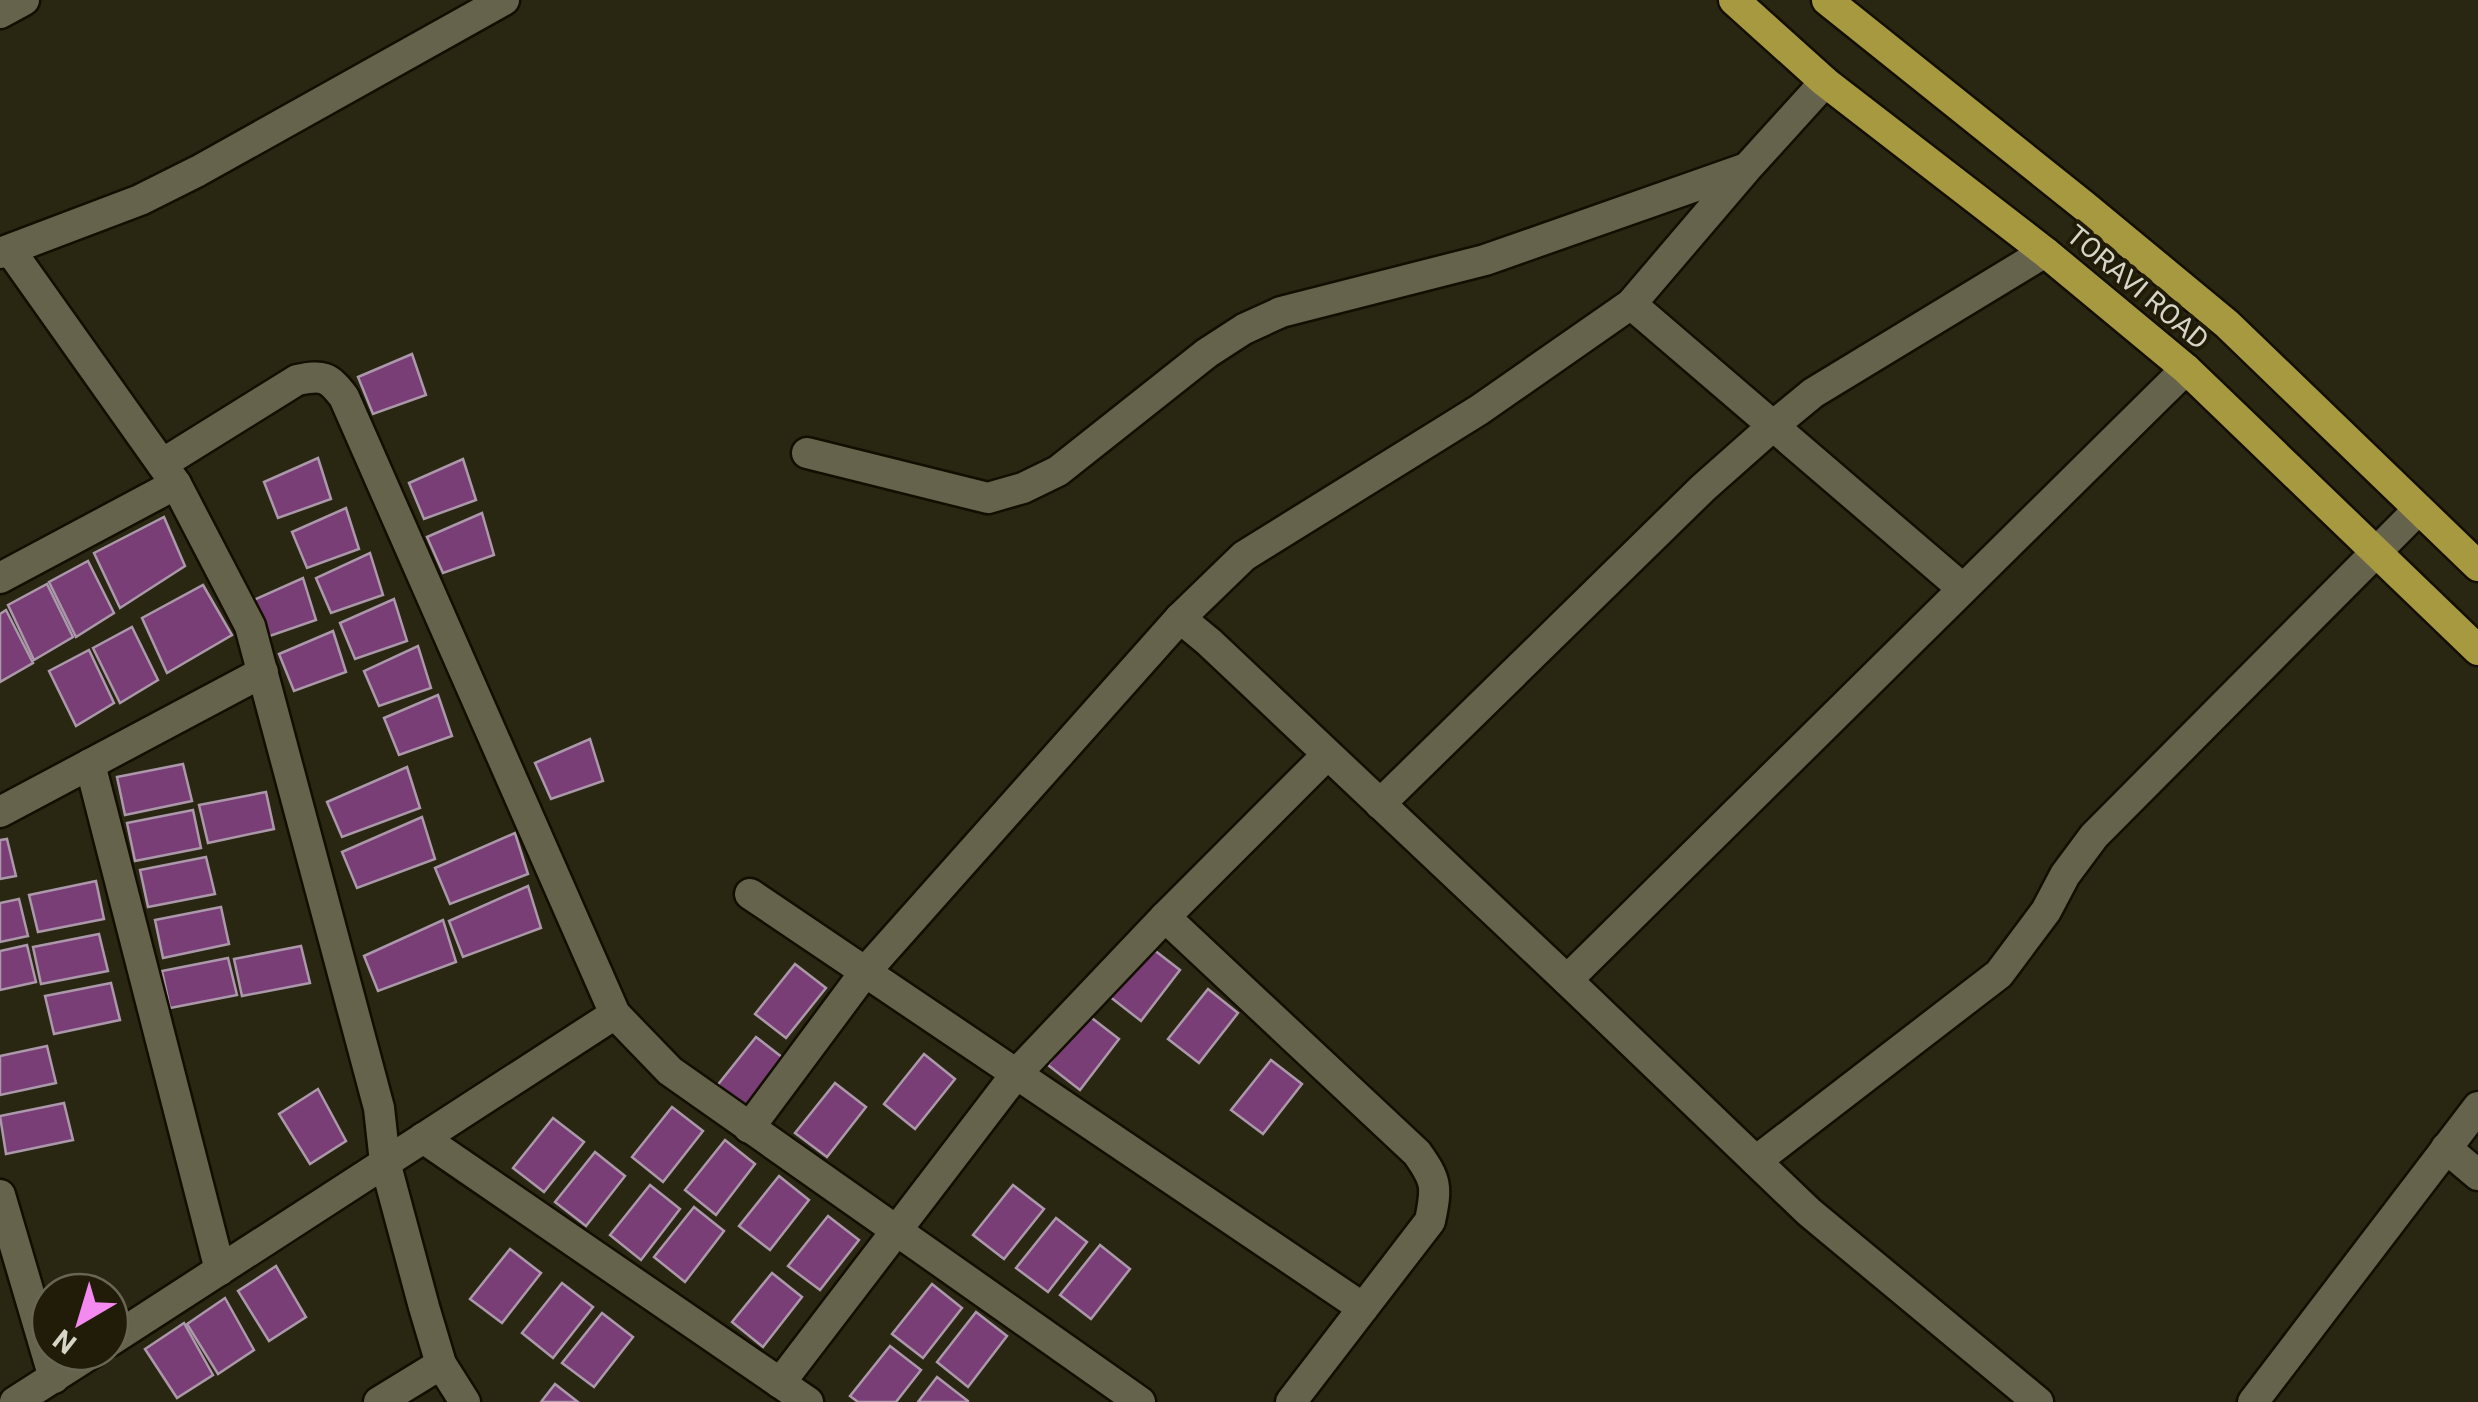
<svg xmlns="http://www.w3.org/2000/svg" width="2478" height="1402" font-family="Roboto,sans-serif">
<rect width="100%" height="100%" fill="#292611"/>
<g fill="#783e75" stroke="#ac98ab" stroke-width="2.5">
<polygon points="412,354 426,395 373,414 358,377"/>
<polygon points="318,458 331,499 278,518 264,482"/>
<polygon points="463,459 476,500 424,519 409,483"/>
<polygon points="346,508 359,549 307,568 292,532"/>
<polygon points="482,513 494,555 443,573 427,537"/>
<polygon points="164,517 185,566 120,608 94,553"/>
<polygon points="370,553 383,595 331,613 316,578"/>
<polygon points="88,561 114,613 76,637 49,582"/>
<polygon points="303,578 316,620 264,638 249,602"/>
<polygon points="47,584 73,637 34,660 8,605"/>
<polygon points="203,585 232,635 167,673 142,618"/>
<polygon points="394,599 407,641 355,659 340,623"/>
<polygon points="6,610 33,663 0,682 0,614"/>
<polygon points="132,627 158,680 120,703 93,648"/>
<polygon points="333,631 346,672 294,691 279,654"/>
<polygon points="418,646 431,688 379,706 364,671"/>
<polygon points="89,650 114,703 76,726 49,671"/>
<polygon points="438,695 452,736 399,755 384,718"/>
<polygon points="590,739 603,781 551,799 535,763"/>
<polygon points="183,764 192,801 125,815 117,777"/>
<polygon points="407,767 420,808 342,837 327,802"/>
<polygon points="266,792 274,829 208,843 199,805"/>
<polygon points="193,810 201,848 135,861 127,823"/>
<polygon points="422,817 435,859 357,888 342,852"/>
<polygon points="515,833 528,874 450,904 435,868"/>
<polygon points="7,839 16,876 0,879 0,840"/>
<polygon points="206,857 215,894 148,907 140,870"/>
<polygon points="96,881 104,919 38,932 29,895"/>
<polygon points="528,886 541,928 463,957 449,921"/>
<polygon points="19,899 28,936 0,942 0,903"/>
<polygon points="221,907 229,944 163,958 155,920"/>
<polygon points="443,920 456,962 378,991 364,956"/>
<polygon points="99,934 108,971 41,984 33,947"/>
<polygon points="27,945 36,982 0,990 0,951"/>
<polygon points="301,946 310,983 242,996 234,959"/>
<polygon points="1149,946 1180,970 1141,1021 1109,996"/>
<polygon points="228,958 237,995 170,1008 162,971"/>
<polygon points="795,964 826,988 786,1038 755,1014"/>
<polygon points="111,983 120,1020 54,1034 45,996"/>
<polygon points="1208,989 1238,1013 1199,1063 1168,1039"/>
<polygon points="1088,1015 1119,1039 1080,1090 1048,1065"/>
<polygon points="756,1037 787,1061 748,1111 716,1087"/>
<polygon points="47,1046 56,1083 0,1095 0,1056"/>
<polygon points="924,1054 955,1079 915,1129 884,1104"/>
<polygon points="1271,1060 1302,1084 1263,1134 1231,1110"/>
<polygon points="835,1083 866,1107 827,1157 795,1133"/>
<polygon points="318,1089 346,1141 310,1164 279,1114"/>
<polygon points="64,1103 73,1140 6,1154 0,1116"/>
<polygon points="672,1107 703,1131 663,1182 632,1157"/>
<polygon points="553,1118 584,1142 544,1192 513,1168"/>
<polygon points="725,1140 755,1164 716,1215 685,1190"/>
<polygon points="595,1152 625,1176 586,1226 555,1202"/>
<polygon points="779,1176 809,1200 770,1250 739,1226"/>
<polygon points="650,1185 680,1209 641,1260 610,1235"/>
<polygon points="1013,1185 1044,1209 1004,1259 973,1235"/>
<polygon points="694,1207 724,1231 685,1282 654,1257"/>
<polygon points="828,1216 859,1240 820,1290 788,1266"/>
<polygon points="1056,1218 1087,1242 1048,1292 1016,1268"/>
<polygon points="1100,1245 1130,1269 1091,1319 1060,1295"/>
<polygon points="510,1249 541,1273 502,1323 470,1299"/>
<polygon points="276,1266 306,1317 269,1341 238,1291"/>
<polygon points="772,1273 802,1297 763,1347 732,1322"/>
<polygon points="562,1283 593,1307 553,1358 522,1333"/>
<polygon points="932,1284 962,1308 923,1358 892,1334"/>
<polygon points="225,1298 254,1350 218,1374 187,1324"/>
<polygon points="976,1312 1007,1336 968,1387 937,1362"/>
<polygon points="602,1313 633,1337 594,1387 562,1363"/>
<polygon points="184,1323 213,1375 177,1398 145,1349"/>
<polygon points="890,1346 921,1370 896,1402 858,1402 850,1396"/>
<polygon points="937,1377 968,1401 968,1402 918,1402"/>
<polygon points="555,1384 578,1402 541,1402"/>
</g>
<g fill="none" stroke-linecap="round" stroke-linejoin="round">
<g stroke="#120e00" stroke-width="35">
<g id="minor">
<polyline points="0,13 24,0"/>
<polyline points="1825,82 1747,168 1631,304 1479,410 1244,556 1180,618 1209,642 1567,980 1809,1212 2038,1402"/>
<polyline points="10,250 176,484 250,626 379,1108 385,1162 424,1307 441,1364 465,1402"/>
<polyline points="0,253 140,200 198,171 504,0"/>
<polyline points="1631,304 1962,588"/>
<polyline points="807,453 988,498 1023,488 1058,471 1207,353 1244,329 1281,312 1485,260 1744,169"/>
<path d="M162,464L297,380C323,375 328,376 344,397L615,1014L670,1071L1140,1402"/>
<polyline points="0,578 176,484"/>
<polyline points="90,764 220,1270"/>
<polyline points="1380,804 1703,488 1773,426 1813,393 2045,252"/>
<polyline points="0,812 263,672"/>
<polyline points="750,894 1363,1308"/>
<path d="M1165,917L1417,1153C1437,1181 1437,1187 1430,1221L1291,1402"/>
<polyline points="1567,980 2186,369"/>
<polyline points="749,1128 865,972 1180,618"/>
<polyline points="423,1138 808,1402"/>
<polyline points="2446,1148 2478,1175"/>
<polyline points="1756,1161 1999,974 2046,911 2065,875 2094,836 2418,510"/>
<polyline points="0,1195 54,1378"/>
<polyline points="110,1341 615,1014"/>
<polyline points="780,1383 1016,1074 1165,917 1327,755"/>
<polyline points="15,1402 93,1352"/>
<polyline points="379,1402 441,1364"/>
<polyline points="2253,1402 2478,1107"/>
</g>
</g>
<g stroke="#120e00" stroke-width="35">
<g id="highway">
<polyline points="1734,0 1825,82 2045,252 2186,369 2478,650"/>
<polyline points="1827,0 2083,205 2227,324 2478,566"/>
</g>
</g>
<use href="#minor" stroke="#66634c" stroke-width="30"/>
<use href="#highway" stroke="#a7993f" stroke-width="30"/>
</g>
<g text-anchor="middle" stroke-width="8" stroke-linejoin="round" paint-order="stroke">
<g font-size="28" fill="#d7d5c8" stroke="#201c07">
<text transform="translate(2138 287) rotate(40)" y="10">TORAVI ROAD</text>
</g>
</g>
<g transform="translate(80 1322) rotate(218)"><circle r="48" fill="#201c07" stroke="#696654" stroke-width="2.5"/>
<path d="M0-8L18 38L0 25L-18 38Z" fill="#f489f0"/>
<text y="-15" font-size="28" font-weight="bold" text-anchor="middle" fill="#d7d5c8">N</text>
</g>
</svg>
